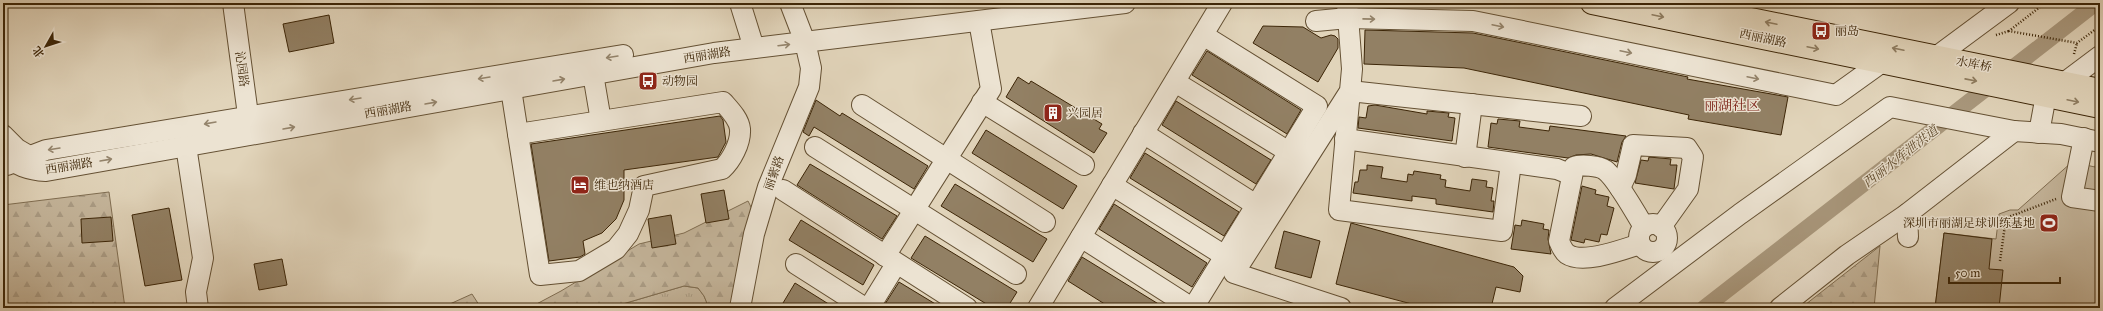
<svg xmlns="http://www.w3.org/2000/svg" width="2103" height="311" font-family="'IM FELL Great Primer','Noto Serif SC',serif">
<defs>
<pattern id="grass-tufts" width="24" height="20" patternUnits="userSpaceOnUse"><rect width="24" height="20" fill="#c5b69c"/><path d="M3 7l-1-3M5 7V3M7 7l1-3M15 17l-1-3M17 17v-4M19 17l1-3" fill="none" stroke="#aa9c85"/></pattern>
<pattern id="forest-firs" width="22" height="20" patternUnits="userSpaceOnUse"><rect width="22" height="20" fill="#c5b69c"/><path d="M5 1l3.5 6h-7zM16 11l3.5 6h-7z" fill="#aa9c85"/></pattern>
</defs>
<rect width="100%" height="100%" fill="#e1d4ba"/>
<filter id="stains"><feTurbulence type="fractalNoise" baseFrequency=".005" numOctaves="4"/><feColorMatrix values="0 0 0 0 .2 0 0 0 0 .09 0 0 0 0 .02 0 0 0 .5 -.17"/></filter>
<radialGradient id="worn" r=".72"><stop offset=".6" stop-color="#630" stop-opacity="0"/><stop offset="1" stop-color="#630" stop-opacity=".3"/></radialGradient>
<polygon fill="url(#grass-tufts)" stroke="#806e52" points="684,286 698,288 704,296 709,308 609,308"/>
<g fill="url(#forest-firs)" stroke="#806e52">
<polygon points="109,192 125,308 3,308 3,205"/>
<polygon points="748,201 754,213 737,308 709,308 704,296 698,288 684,286 609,308 529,308 561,291 639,244 684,233"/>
<polygon points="1880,246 1874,308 1801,308"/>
<polygon points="472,294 481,308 441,308"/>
</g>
<polygon fill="#c5b69c" stroke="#806e52" points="2098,152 2100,152 2100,308 1935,308 1944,233 1996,239 1999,214 2010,210 2018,210 2072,162 2095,167"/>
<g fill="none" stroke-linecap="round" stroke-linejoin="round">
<polyline stroke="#a9987d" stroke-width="16" points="1704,308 2096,3"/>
</g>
<g fill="#928064" stroke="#3c2507">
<polygon points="329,15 334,43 289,52 283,24"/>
<polygon points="1263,26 1303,27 1321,38 1331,35 1335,36 1338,39 1338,48 1318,82 1253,43"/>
<polygon points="1365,30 1473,33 1688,77 1687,79 1788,97 1781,135 1688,119 1689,115 1464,68 1364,64"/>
<polygon points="1207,51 1301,110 1287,134 1192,75"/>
<polygon points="1018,77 1029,84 1031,81 1102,124 1099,129 1107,133 1094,153 1006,97"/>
<polygon points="816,100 840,116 842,113 928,166 914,189 814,127 809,136 803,132"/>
<polygon points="1176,101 1271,160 1256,184 1162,125"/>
<polygon points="1375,105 1427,114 1427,111 1449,113 1448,117 1455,118 1452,141 1358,128 1359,117 1366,118 1368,106"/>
<polygon points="720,116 723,120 726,142 718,157 624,170 624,200 616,219 602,233 583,241 585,254 580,257 549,261 531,144"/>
<polygon points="1498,119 1520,121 1519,127 1549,131 1550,126 1626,136 1622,142 1617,162 1591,154 1576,155 1568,158 1488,147 1491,123 1497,124"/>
<polygon points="986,130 1077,186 1063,209 972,153"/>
<polygon points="1145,153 1239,212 1224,236 1130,178"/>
<polygon points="1649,157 1671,159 1670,165 1677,165 1674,189 1635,183 1641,160 1648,161"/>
<polygon points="810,164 897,216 882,239 797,185"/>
<polygon points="1367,165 1383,167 1381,178 1407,182 1408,174 1413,175 1414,171 1441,175 1440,179 1446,180 1445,187 1470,191 1472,179 1487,181 1486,187 1493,188 1491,201 1494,201 1493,212 1436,204 1436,199 1412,196 1412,201 1353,193 1355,182 1358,182 1360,170 1367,170"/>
<polygon points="955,184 1047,239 1033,262 941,206"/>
<polygon points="1582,186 1596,190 1595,194 1609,197 1607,206 1614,208 1607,235 1601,234 1599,242 1585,239 1584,243 1571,240"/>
<polygon points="724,190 729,219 706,223 701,194"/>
<polygon points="1114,204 1207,263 1192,287 1099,229"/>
<polygon points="169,208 182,280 145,286 132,215"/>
<polygon points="671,215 676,244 652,248 648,219"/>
<polygon points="111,217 113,241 82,243 81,219"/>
<polygon points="801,220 874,265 863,285 789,240"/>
<polygon points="1522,220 1544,224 1543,229 1549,230 1548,239 1551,254 1511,249 1515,225 1521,226"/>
<polygon points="1351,223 1514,267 1523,276 1520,292 1496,287 1491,308 1427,308 1336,284"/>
<polygon points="1284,231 1320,241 1311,278 1275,268"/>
<polygon points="1944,233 1992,239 1989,269 2003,270 1999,308 1935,308"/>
<polygon points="925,236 1017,292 1007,308 993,308 911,258"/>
<polygon points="1082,257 1165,308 1111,308 1068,281"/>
<polygon points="282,259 287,285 259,290 254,264"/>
<polygon points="899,282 942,308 890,308 885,304"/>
<polygon points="795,283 835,308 780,308"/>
</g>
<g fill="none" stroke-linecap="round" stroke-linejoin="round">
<g stroke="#655134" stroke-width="22">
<g id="minor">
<polyline points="233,3 250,130"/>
<polyline points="740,3 754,48"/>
<polyline points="1316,21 1348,18 1473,21 1836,95 1882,62"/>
<polyline points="1936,57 2009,3"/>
<polyline points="1175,82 1289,152"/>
<polyline points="2064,83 2100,56"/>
<path d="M511,89L540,275L579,271L616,249L628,234L639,210L644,186L722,169C731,161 741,143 740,129C739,119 730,110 723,102L601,121L593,74"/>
<polyline points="982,102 1084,165"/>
<polyline points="862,105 1045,222"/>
<polyline points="1143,133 1256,205"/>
<polyline points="2039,133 2046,95"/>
<polyline points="518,134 601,121"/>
<polyline points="3,135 17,149 29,156"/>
<polyline points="2084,138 2072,197 2100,201"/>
<polyline points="1345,139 1557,169 1572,175"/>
<polyline points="186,146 203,258 196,292 198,308"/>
<polyline points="815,147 1016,274"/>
<path d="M3,155C16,165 28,170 46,171L714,53L1125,3"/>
<polyline points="1465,157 1472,104"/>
<polyline points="1511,163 1502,231 1339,210 1350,91 1581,116"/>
<polyline points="7,165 46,150 623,55"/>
<polyline points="1112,185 1225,256"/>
<polyline points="1620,188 1626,175 1633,145 1687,148 1693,157 1688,189 1661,227"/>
<polyline points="783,190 967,308"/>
<polyline points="1907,214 1908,237"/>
<circle cx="1653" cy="238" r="14"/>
<polyline points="1081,237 1192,308"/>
<path d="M1640,244C1624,249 1583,265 1567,254C1563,251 1561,246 1559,241L1574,167C1581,164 1599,166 1605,170C1615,177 1637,215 1644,227"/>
<polyline points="885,256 991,89 979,21"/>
<polyline points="796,264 865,308"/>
<polyline points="740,308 754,234 768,187 809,87 811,68 805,42 790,3"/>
<polyline points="869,308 893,269"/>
<polyline points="1038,308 1222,3"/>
<polyline points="1193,308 1317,106 1203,35"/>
<polyline points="1341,308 1234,273 1350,91 1352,69 1347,3"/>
<polyline points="1615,308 1740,214 1890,107 2014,131 2061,134 2100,142"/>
<polyline points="1780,308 1847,255 1907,214 2014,131"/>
</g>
</g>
<g stroke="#3c2507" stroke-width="24">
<g id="major">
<polyline points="1592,3 2100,107"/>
<polyline points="1672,3 2100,90"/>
</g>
</g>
<g stroke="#3c2507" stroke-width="2.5" stroke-dasharray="1 2" stroke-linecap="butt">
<polyline points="2045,3 2009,31 2077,43 2100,26"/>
<polyline points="1996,35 2009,31"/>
<polyline points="2074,54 2077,43"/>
<polyline points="2000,261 2006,218 2056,199"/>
<polyline points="1848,308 1853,305 1877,308"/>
</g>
<use href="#minor" stroke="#ece3d2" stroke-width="20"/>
<use href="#major" stroke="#e1d4ba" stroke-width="22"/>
</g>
<defs><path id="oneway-shaft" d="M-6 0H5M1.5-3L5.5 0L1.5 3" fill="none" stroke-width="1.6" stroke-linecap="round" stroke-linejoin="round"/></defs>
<g stroke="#8e7c60">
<use href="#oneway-shaft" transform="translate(1658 16) rotate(12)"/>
<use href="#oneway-shaft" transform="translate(1771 23) rotate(-168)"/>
<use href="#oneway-shaft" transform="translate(1813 48) rotate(12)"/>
<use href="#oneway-shaft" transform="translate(1898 49) rotate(-168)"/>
<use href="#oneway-shaft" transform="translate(1971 80) rotate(11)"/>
<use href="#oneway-shaft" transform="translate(2073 101) rotate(12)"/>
</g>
<g stroke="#94846c">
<use href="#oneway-shaft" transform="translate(1369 19) rotate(1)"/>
<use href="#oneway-shaft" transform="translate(1498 26) rotate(12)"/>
<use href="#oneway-shaft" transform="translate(784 45) rotate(-7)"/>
<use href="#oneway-shaft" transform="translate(1626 52) rotate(12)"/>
<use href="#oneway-shaft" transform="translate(612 57) rotate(171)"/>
<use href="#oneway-shaft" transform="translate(484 78) rotate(171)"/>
<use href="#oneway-shaft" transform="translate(1753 78) rotate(12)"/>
<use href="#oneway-shaft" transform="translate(559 80) rotate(-10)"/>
<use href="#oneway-shaft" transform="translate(355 99) rotate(171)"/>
<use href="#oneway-shaft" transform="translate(431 103) rotate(-10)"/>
<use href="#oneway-shaft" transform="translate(210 123) rotate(170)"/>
<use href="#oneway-shaft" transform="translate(289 128) rotate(-10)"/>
<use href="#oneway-shaft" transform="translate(54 149) rotate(171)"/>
<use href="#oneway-shaft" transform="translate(106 160) rotate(-10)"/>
</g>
<defs>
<g id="bus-square" transform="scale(1)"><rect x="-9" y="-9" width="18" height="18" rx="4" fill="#8f2418" stroke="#ece3d2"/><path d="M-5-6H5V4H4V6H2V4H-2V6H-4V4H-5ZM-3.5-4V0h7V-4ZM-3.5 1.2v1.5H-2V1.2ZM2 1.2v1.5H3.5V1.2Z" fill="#fff"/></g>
<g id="building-square" transform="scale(1)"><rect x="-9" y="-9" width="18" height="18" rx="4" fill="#8f2418" stroke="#ece3d2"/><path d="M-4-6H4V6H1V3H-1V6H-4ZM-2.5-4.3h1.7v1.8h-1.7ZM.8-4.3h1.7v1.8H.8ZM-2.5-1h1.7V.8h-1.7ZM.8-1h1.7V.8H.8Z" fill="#fff"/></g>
<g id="hotel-square" transform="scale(1)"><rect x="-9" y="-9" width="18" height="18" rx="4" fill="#8f2418" stroke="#ece3d2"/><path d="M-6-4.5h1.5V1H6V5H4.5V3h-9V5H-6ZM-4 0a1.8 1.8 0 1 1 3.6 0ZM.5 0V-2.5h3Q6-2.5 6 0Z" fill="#fff"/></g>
<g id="stadium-square" transform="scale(1)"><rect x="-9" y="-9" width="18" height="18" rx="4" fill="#8f2418" stroke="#ece3d2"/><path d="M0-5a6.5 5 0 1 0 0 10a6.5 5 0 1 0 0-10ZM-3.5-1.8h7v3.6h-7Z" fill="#fff"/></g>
</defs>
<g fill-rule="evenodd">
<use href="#bus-square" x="1821" y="31"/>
<use href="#bus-square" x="648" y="81"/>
<use href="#building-square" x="1053" y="113"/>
<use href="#hotel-square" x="580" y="185"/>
<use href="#stadium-square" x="2049" y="223"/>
</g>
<g text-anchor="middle" stroke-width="3" stroke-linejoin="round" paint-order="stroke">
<g font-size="12" fill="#3c2507" stroke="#ece3d2" text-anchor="start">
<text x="1835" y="35">丽岛</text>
<text x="662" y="85">动物园</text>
<text x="1067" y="117">兴园居</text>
<text x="594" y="189">维也纳酒店</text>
<text x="2035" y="227" text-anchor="end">深圳市丽湖足球训练基地</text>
</g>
<g font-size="12" fill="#3c2507" stroke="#ece3d2">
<text transform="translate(1763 38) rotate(12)" y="4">西丽湖路</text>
<text transform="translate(707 55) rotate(-9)" y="4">西丽湖路</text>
<text transform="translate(1974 64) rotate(11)" y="4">水库桥</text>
<text transform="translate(242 69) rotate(82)" y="4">沁园路</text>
<text transform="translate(388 110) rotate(-10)" y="4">西丽湖路</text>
<text transform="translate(69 166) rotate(-9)" y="4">西丽湖路</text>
<text transform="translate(774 173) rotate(-70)" y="4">丽紫路</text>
</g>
<g font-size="13" font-style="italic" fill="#5d482a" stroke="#ece3d2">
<text transform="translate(1900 156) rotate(-38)" y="5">西丽水库泄洪道</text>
</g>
<g font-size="14" fill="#7a1f14" stroke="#ece3d2">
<text x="1732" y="110">丽湖社区</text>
</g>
</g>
<rect width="2103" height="311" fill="none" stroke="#e1d4ba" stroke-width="16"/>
<rect x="4" y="4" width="2095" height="303" fill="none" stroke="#3c2507" stroke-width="2"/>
<rect x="8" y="8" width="2087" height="295" fill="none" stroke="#3c2507"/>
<g transform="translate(46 46) rotate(231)" stroke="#ece3d2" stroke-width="3" paint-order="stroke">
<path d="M0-3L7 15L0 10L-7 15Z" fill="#3c2507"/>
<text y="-6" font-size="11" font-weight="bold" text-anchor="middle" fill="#3c2507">北</text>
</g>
<path d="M1949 277v6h111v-6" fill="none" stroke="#3c2507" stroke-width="2"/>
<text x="1955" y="277" font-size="12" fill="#3c2507" stroke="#ece3d2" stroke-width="3" paint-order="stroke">50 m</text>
<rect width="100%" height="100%" filter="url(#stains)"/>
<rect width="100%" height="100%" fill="url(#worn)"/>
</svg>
